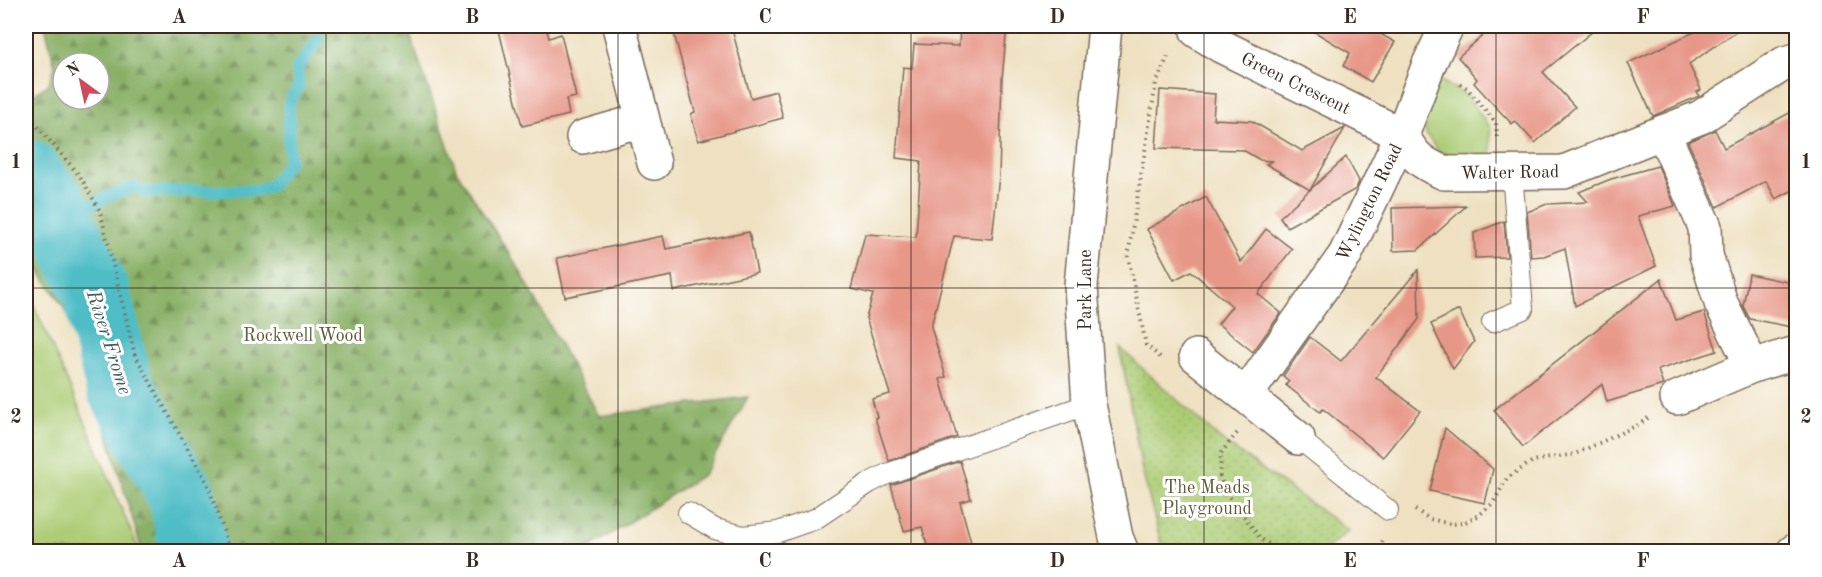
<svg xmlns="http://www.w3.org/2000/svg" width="1822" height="577" font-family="'Old Standard TT',serif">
<defs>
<pattern id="forest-firs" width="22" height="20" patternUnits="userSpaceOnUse" patternTransform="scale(1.5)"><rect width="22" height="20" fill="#89b066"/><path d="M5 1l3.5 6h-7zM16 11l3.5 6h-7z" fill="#718f53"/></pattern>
<pattern id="park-dots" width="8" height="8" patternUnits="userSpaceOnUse" patternTransform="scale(1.5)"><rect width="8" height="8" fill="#accc74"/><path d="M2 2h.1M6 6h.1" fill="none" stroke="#95af64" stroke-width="1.8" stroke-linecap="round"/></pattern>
</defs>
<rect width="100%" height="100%" fill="#fff"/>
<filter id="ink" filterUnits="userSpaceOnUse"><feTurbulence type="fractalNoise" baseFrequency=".0167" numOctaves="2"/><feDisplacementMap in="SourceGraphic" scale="12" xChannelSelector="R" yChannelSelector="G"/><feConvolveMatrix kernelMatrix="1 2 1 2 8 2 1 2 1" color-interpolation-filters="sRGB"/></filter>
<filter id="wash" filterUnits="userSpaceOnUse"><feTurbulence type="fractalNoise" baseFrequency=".008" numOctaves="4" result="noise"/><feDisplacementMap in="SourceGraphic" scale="24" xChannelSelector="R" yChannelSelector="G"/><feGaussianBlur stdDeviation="1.35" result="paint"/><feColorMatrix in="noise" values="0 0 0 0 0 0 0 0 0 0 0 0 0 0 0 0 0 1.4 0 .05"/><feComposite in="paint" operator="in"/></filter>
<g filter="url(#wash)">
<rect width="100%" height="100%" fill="#eee0c0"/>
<g fill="#accc74" stroke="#747b49" stroke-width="1.5">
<polygon points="1436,78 1466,95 1490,127 1491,157 1456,157 1438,151 1426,134 1423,115"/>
<polygon points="26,287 94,442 139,551 26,551"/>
</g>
<path fill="url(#forest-firs)" stroke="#626d42" stroke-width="1.5" fill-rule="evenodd" d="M45,26H407L457,172L519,269L599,416L748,397L704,474L584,551H142L96,395L65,309L26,252V99L48,85L55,66ZM63,63H99V99H63Z"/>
<polygon fill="url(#park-dots)" stroke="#747b49" stroke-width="1.5" points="1120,348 1220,439 1349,531 1323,551 1163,551 1142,470"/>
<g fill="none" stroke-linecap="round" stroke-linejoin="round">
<polyline stroke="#4fbdc6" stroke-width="12" points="61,221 105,198 133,187 146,192 258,190 271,186 289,161 289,102 299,86 297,68 319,39"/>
<polyline stroke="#4fbdc6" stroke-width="68" points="26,172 54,207 96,292 119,385 182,496 194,552"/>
</g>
<g id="blocks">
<g fill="#e79788">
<polygon points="498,26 546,26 549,38 561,34 576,97 566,99 569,115 522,126"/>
<polygon points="672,26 731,26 751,98 776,91 783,118 698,141 691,114 695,112"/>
<polygon points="960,26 1007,26 1002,79 999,176 992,239 954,236 931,327 946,377 940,379 957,437 889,461 875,418 877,417 872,399 890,394 866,318 873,294 851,289 865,234 916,237 921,161 896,158 903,67 912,68 914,44 959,46"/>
<polygon points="1305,26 1366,26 1395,42 1371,82 1343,66 1350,53"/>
<polygon points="1494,26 1599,26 1543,72 1575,107 1535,143 1515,121 1512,124 1493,104 1474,83 1477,79 1458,57"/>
<polygon points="1707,26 1743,27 1689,64 1701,90 1697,92 1699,96 1653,116 1628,63"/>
<polygon points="1160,90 1215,94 1213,119 1252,121 1302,151 1345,128 1310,190 1266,164 1272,161 1260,160 1243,150 1156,148"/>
<polygon points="1797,109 1797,188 1776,199 1766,181 1717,207 1688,142 1715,130 1724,148"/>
<polygon points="1346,157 1359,181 1356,189 1287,227 1280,217"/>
<polygon points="1658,166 1675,206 1638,216 1656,266 1575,306 1565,248 1544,256 1531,257 1527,212 1547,204 1588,202 1579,192 1611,179"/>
<polygon points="1206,197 1241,262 1266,229 1292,249 1258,294 1281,313 1253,352 1218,324 1232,306 1191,271 1174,280 1147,229"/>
<polygon points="1466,206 1418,250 1393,251 1392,208"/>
<polygon points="1504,221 1507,257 1475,258 1474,233"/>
<polygon points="749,232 757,273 674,291 672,276 565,297 557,258 663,236 666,249"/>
<polygon points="1418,270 1419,319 1376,377 1420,411 1383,457 1323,409 1320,412 1286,385 1289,381 1283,376 1310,337 1341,361"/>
<polygon points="1749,274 1797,284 1797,328 1750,319 1743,306"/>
<polygon points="1661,279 1676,320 1704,312 1717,351 1658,370 1663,385 1607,402 1602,384 1523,447 1494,410"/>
<polygon points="1459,310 1474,342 1453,369 1431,324"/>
<polygon points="1445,428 1493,469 1485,503 1430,491"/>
<polygon points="960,461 971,499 960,502 972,546 952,552 929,552 922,527 904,531 891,485"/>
</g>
</g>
</g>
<g filter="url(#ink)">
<use href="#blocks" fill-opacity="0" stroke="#7a6a57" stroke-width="1.5"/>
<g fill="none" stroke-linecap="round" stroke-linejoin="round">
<g stroke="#7a6a57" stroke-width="22">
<g id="service">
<polyline points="1492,322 1523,309 1512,172"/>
<polyline points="1298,438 1388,510"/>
<polyline points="688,513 715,529 743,536 778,532 815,519 869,483 887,474 1089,404"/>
</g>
</g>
<g stroke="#7a6a57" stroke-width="36">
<g id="minor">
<polyline points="619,26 654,163"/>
<polyline points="1105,26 1081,286 1089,404 1116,537 1122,552"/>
<path d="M1197,26V31L1221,46L1402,135C1415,158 1420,162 1444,173L1564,172L1663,132"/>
<polyline points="583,137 642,120"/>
<polyline points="1196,356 1298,438"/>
<polyline points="1752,366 1721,303 1706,255 1705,227 1663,132 1701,117 1785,63 1796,60"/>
<polyline points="1246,395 1345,255 1402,135 1429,64 1447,26"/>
<polyline points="1677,398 1752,366 1796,353"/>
<polyline points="1793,552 1796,550"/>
</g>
</g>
<g stroke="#7a6a57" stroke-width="4" stroke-dasharray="1.5 4.5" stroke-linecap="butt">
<polyline points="1460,84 1467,88 1496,123 1497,137"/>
<polyline points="26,113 80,176 100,211 135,355 207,483 231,552"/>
<polyline points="1160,357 1146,345 1128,256 1156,83 1169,54"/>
<polyline points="1237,433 1221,453 1220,476 1224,490 1261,539 1282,552"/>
<polyline points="1415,510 1430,519 1451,524 1464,523 1478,516 1493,503 1507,478 1533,461 1575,454 1638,425 1648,418"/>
<polyline points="1375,552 1385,538"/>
</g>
<use href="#service" stroke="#fff" stroke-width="20"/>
<use href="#minor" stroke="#fff" stroke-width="33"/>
</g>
</g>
<path fill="none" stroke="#3b2a1e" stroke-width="1.5" stroke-opacity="0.55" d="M326,26V552M618,26V552M911,26V552M1204,26V552M1496,26V552M26,288H1796"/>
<g text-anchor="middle" stroke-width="6" stroke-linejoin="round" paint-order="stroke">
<g font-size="18" fill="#3b2a1e" stroke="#fff">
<text transform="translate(1296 83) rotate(26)" y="6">Green Crescent</text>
<text transform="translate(1510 172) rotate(-1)" y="6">Walter Road</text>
<text transform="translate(1369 202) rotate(-64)" y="6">Wylington Road</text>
<text transform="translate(1085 290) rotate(-90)" y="6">Park Lane</text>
</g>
<g font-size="18" fill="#5d5b38" stroke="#fff">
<text x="303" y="341">Rockwell Wood</text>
<text x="1207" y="493">The Meads<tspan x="1207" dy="21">Playground</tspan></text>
</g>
<g font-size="20" font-style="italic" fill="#425d59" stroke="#fff">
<text transform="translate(110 342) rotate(72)" y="7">River Frome</text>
</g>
</g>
<rect width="1822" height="577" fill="none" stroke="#fff" stroke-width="66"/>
<g transform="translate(81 81) rotate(327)"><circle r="28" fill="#ffffff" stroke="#b1aaa5" stroke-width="1.5"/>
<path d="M0-4.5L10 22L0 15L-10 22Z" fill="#d1495b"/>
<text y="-9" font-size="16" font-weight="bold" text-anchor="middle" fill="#3b2a1e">N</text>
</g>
<rect x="33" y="33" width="1756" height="511" fill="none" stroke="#3b2a1e" stroke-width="2"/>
<g font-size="20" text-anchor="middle" font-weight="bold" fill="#3b2a1e">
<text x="179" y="23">A</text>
<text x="472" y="23">B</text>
<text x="765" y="23">C</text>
<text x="1057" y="23">D</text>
<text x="1350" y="23">E</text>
<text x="1643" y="23">F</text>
<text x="16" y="168">1</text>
<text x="1806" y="168">1</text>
<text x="16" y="423">2</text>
<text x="1806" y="423">2</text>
<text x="179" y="567">A</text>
<text x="472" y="567">B</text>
<text x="765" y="567">C</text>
<text x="1057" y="567">D</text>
<text x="1350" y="567">E</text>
<text x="1643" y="567">F</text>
</g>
</svg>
